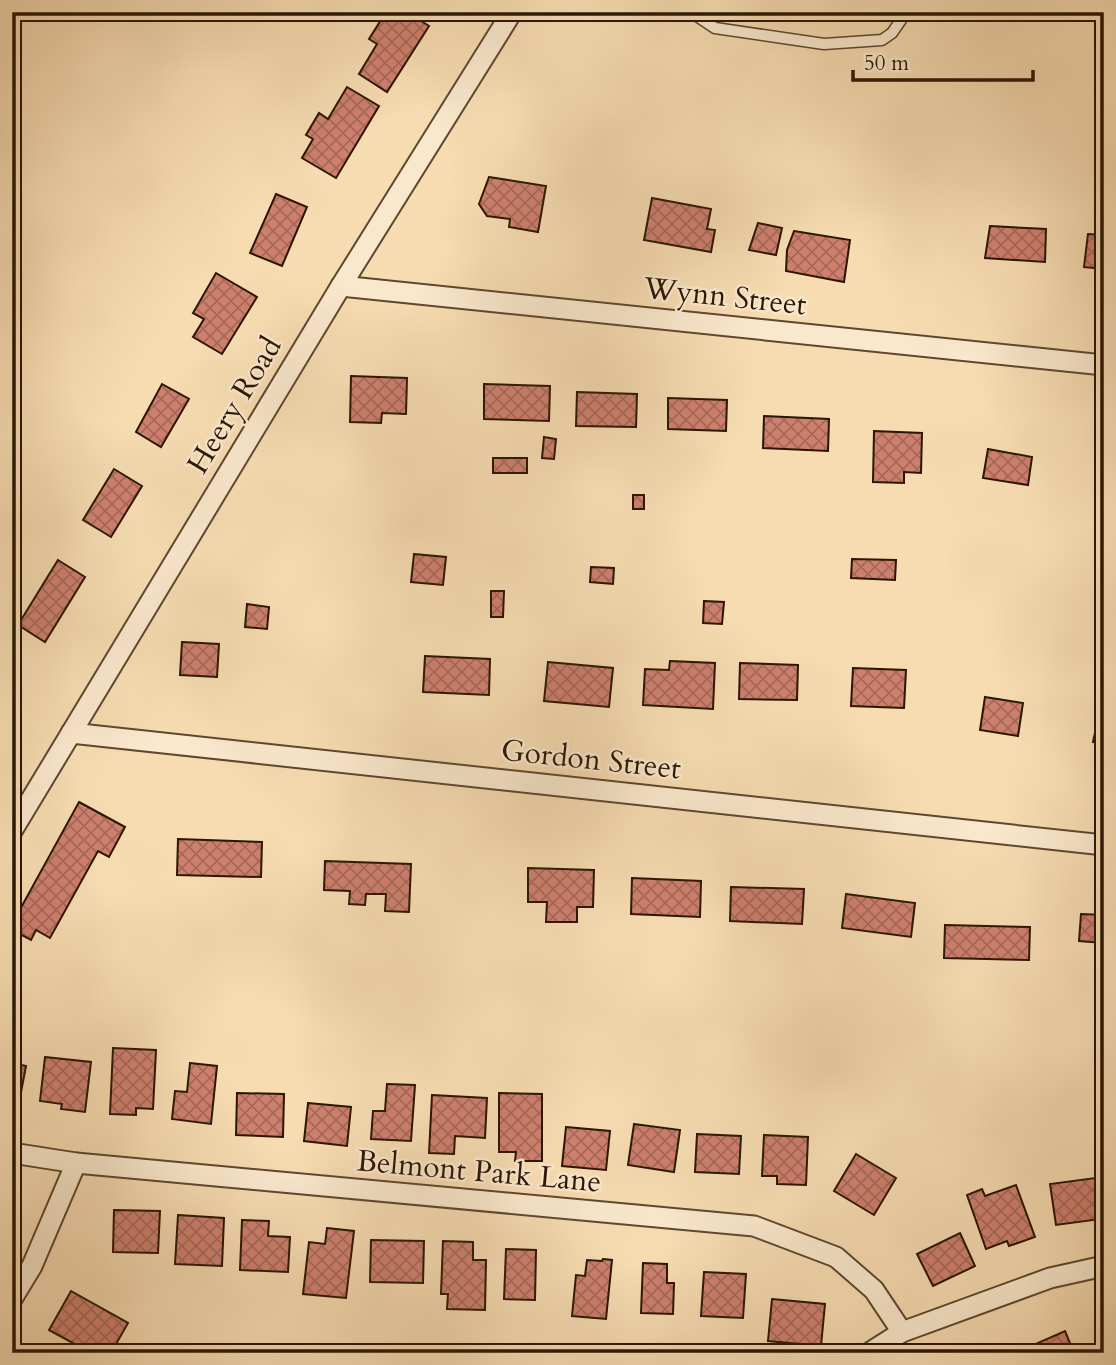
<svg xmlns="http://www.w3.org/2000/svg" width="1116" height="1365" font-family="Cardo,serif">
<defs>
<pattern id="building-cross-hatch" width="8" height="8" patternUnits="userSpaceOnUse" patternTransform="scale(1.75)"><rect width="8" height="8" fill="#ce806f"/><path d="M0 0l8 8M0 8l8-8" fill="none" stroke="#a76859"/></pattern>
</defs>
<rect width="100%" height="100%" fill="#f7dcb2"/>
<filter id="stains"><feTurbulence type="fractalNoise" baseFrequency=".00286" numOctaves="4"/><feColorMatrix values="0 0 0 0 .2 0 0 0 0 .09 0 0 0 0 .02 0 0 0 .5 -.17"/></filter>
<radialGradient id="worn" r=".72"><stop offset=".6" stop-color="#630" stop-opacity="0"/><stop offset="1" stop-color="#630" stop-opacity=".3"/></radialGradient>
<g fill="url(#building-cross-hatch)" stroke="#2b1503" stroke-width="2">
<polygon points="386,12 407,12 429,26 387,92 359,74 377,44 369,39"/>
<polygon points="800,12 890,12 889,18"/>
<polygon points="347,87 379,106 336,178 302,158 313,139 306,135 319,113 328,119"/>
<polygon points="489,177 546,186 538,232 509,227 510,219 487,216 479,204"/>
<polygon points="276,194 307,207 282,266 250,253"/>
<polygon points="652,198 711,209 707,229 715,230 711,252 644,240"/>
<polygon points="758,223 782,228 776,255 749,250"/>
<polygon points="990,226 1046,229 1045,262 985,258"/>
<polygon points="794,231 850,240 844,282 786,271 787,250"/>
<polygon points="1088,234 1104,235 1104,269 1084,267"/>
<polygon points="216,273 257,297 222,354 193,337 204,319 193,313"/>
<polygon points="351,376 407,378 406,414 382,413 381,423 350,422"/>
<polygon points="162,384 189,399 161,447 136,432"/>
<polygon points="484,384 550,386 549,421 484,419"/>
<polygon points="577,392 637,394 636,427 576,426"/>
<polygon points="668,398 727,400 726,431 668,429"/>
<polygon points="764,416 829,419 828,451 763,448"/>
<polygon points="874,431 922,433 921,473 904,472 904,483 873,482"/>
<polygon points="544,437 556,439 554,459 542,458"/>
<polygon points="988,449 1032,457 1028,485 983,478"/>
<rect x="493" y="458" width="34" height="15"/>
<polygon points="114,469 142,486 111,537 83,520"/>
<rect x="633" y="495" width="11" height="14"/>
<polygon points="414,554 446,557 443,585 411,582"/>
<polygon points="852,559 896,560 895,580 851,578"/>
<polygon points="58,560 85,577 45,642 18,625"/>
<polygon points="591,567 614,568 613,584 590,582"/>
<polygon points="491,591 504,591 503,617 491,617"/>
<polygon points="704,601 724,602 722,624 703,623"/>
<polygon points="247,604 269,607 267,629 245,627"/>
<polygon points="182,642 219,644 217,677 180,675"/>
<polygon points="425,656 490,659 489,695 423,692"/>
<polygon points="670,661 715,663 713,709 643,705 645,669 669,670"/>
<polygon points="548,662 613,668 609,707 544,701"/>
<polygon points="740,663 798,665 797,700 739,699"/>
<polygon points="853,668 906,670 904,708 851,706"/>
<polygon points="985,697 1023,703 1018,736 980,730"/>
<polygon points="1100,710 1104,711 1104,744 1093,742"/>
<polygon points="79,802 125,827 109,857 98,851 50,938 36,930 31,940 12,930 12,924"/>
<polygon points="178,839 262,842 261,877 177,875"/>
<polygon points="325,861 411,864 409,912 385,911 386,894 366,894 365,905 349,904 350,891 324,890"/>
<polygon points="528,868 594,870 593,907 577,907 577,922 546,922 547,902 528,902"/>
<polygon points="632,878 701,881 700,917 631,914"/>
<polygon points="731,887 804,889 802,924 730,921"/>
<polygon points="846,894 915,903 911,937 842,928"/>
<polygon points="1081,914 1104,915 1104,943 1079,941"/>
<polygon points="945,925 1030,927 1029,960 944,958"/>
<polygon points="113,1048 156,1050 153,1109 136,1108 136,1115 110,1114"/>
<polygon points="45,1057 91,1062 85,1112 61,1109 62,1104 40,1101"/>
<polygon points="12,1063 26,1066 18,1108 12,1106"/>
<polygon points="190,1063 217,1066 211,1124 172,1119 175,1091 187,1092"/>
<polygon points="387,1084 415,1085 411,1141 371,1139 373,1111 385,1111"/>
<polygon points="237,1093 284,1094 283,1137 236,1135"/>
<polygon points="499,1093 542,1094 542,1161 515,1161 516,1152 499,1152"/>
<polygon points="432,1095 487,1098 485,1138 455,1136 454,1154 429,1153"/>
<polygon points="308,1103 351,1107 347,1146 304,1141"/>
<polygon points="634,1124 680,1130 674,1172 628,1165"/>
<polygon points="566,1127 610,1131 606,1170 562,1166"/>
<polygon points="697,1134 741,1136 739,1174 695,1172"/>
<polygon points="764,1135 808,1137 806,1185 777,1184 777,1176 762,1176"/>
<polygon points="856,1154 896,1178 874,1215 834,1191"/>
<polygon points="1095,1178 1101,1219 1056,1225 1050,1184"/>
<polygon points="1016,1185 1035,1237 1009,1246 1007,1241 986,1249 967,1195 982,1189 985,1196"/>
<polygon points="114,1210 160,1211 158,1253 113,1252"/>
<polygon points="178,1215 224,1218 222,1266 175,1264"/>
<polygon points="242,1220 269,1221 268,1236 290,1237 288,1272 240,1270"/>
<polygon points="327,1228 354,1231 346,1298 303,1294 309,1242 325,1244"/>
<polygon points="960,1233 975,1266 933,1286 917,1254"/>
<polygon points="371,1240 424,1241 423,1283 370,1282"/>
<polygon points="443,1241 473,1242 473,1260 486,1260 485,1310 447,1309 448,1294 441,1294"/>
<polygon points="506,1249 536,1250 535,1300 504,1299"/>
<polygon points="603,1259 612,1260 606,1319 572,1316 576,1275 585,1276 587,1260 602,1261"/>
<polygon points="643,1263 667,1264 667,1283 674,1283 673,1314 641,1313"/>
<polygon points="704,1272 746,1274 743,1318 701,1316"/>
<polygon points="71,1291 128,1323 111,1353 91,1353 49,1330"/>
<polygon points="772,1299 825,1304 821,1346 768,1341"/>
<polygon points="1104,1322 1104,1353 1099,1353 1095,1323"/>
<polygon points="1065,1331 1074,1353 1023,1353 1022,1350"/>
</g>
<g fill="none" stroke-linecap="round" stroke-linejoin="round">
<g stroke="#5e472f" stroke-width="13">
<polyline id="lane" points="691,12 715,28 824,44 882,40 892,33 901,20 902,12"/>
</g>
<g stroke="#5e472f" stroke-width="23">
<g id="street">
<polyline points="341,286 1104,365"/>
<polyline points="71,733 1104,845"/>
<polyline points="12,831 341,286 512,12"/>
<polyline points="12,1153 76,1163 754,1226 836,1257 874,1290 902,1332"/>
<polyline points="12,1299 32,1266 76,1163"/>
<polyline points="869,1353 902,1332 1050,1278 1104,1266"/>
</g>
</g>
<use href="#lane" stroke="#fae8cd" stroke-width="10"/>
<use href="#street" stroke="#fae8cd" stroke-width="19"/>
</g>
<g text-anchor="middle" stroke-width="5" stroke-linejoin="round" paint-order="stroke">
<g font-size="30" fill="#2b1503" stroke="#fae8cd">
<text transform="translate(725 296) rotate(6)" y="10">Wynn Street</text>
<text transform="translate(234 405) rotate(-59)" y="10">Heery Road</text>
<text transform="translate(591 759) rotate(6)" y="10">Gordon Street</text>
<text transform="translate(479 1171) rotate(5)" y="10">Belmont Park Lane</text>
</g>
</g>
<rect width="1116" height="1365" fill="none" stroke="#f7dcb2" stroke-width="42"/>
<rect x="14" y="14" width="1088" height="1337" fill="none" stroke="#2b1503" stroke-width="3.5"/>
<rect x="21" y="21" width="1074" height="1323" fill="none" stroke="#2b1503" stroke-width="2"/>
<path d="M853 70v10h180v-10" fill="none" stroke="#2b1503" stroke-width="3.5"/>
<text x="864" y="70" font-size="21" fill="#2b1503" stroke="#fae8cd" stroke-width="5" paint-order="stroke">50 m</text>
<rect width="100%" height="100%" filter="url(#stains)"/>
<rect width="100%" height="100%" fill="url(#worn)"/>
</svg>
